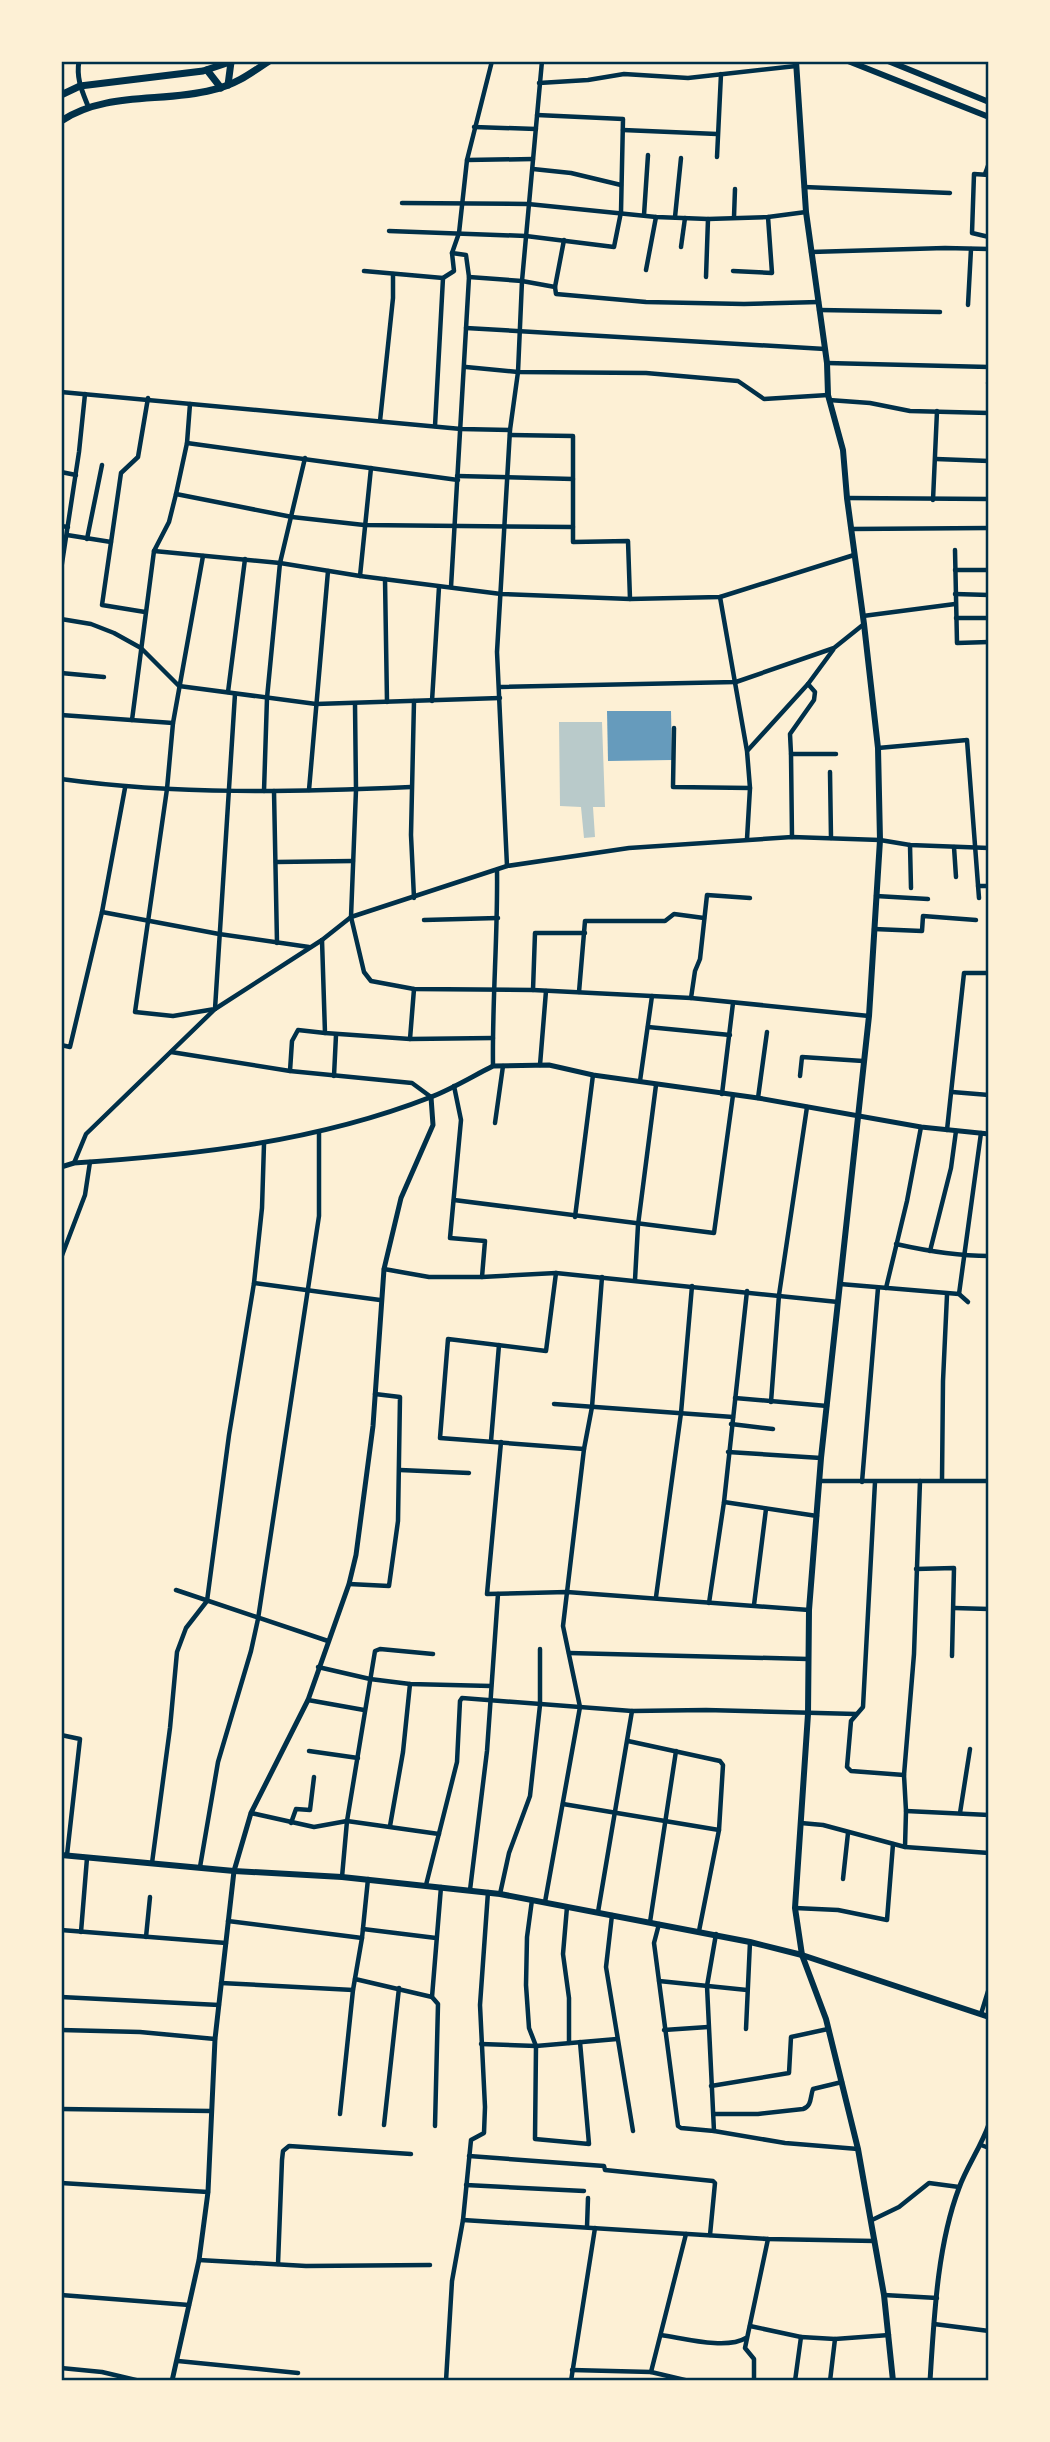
<svg xmlns="http://www.w3.org/2000/svg" width="1050" height="2442" font-family="'Open Sans',sans-serif">
<rect width="100%" height="100%" fill="#fdf0d5"/>
<polygon fill="#b9caca" points="559,722 602,722 605,807 593,807 595,837 584,838 581,807 560,806"/>
<polygon fill="#669bbc" points="607,711 671,711 672,760 608,761"/>
<g fill="none" stroke-linecap="round" stroke-linejoin="round">
<g stroke="#003049" stroke-width="4.5">
<polyline points="401,61 418,61"/>
<polyline points="539,83 588,80 624,74 688,78 796,66"/>
<polyline points="474,127 536,129"/>
<polyline points="623,130 717,134"/>
<polyline points="717,157 721,74"/>
<polyline points="467,160 533,159"/>
<polyline points="533,169 571,173 621,185"/>
<polyline points="985,174 989,163"/>
<polyline points="989,175 974,174 972,233 989,237"/>
<polyline points="804,187 950,193"/>
<polyline points="402,203 528,204 656,217 708,219 768,217 806,212"/>
<polyline points="644,215 648,155"/>
<polyline points="675,217 681,158"/>
<polyline points="734,217 735,189"/>
<polyline points="389,231 526,236 614,247 621,212 623,119 537,115"/>
<polyline points="681,247 685,218"/>
<polyline points="811,252 945,248 989,249"/>
<polyline points="646,270 656,217"/>
<polyline points="364,271 443,278 454,271 452,253 459,233 467,160 492,61"/>
<polyline points="733,271 772,273 768,217"/>
<polyline points="469,277 522,281 555,287 556,294 646,302 744,304 819,302"/>
<polyline points="706,277 708,219"/>
<polyline points="555,287 564,240"/>
<polyline points="968,305 971,249"/>
<polyline points="819,310 940,312"/>
<polyline points="466,328 825,349"/>
<polyline points="827,363 989,367"/>
<polyline points="466,367 518,372 646,373 738,381 764,399 828,395"/>
<polyline points="988,383 989,383"/>
<polyline points="61,392 461,429 510,430"/>
<polyline points="829,400 870,403 910,411 989,413"/>
<polyline points="380,421 393,298 393,274"/>
<polyline points="435,426 443,278"/>
<polyline points="510,435 573,436 573,542 628,541 630,599"/>
<polyline points="187,443 458,480"/>
<polyline points="936,459 989,461"/>
<polyline points="61,472 76,475"/>
<polyline points="457,476 573,479"/>
<polyline points="176,494 292,517 364,525 573,527"/>
<polyline points="847,498 989,499"/>
<polyline points="933,500 937,411"/>
<polyline points="61,526 68,527"/>
<polyline points="851,529 989,528"/>
<polyline points="67,535 111,542"/>
<polyline points="87,539 102,465"/>
<polyline points="955,550 957,643 989,642"/>
<polyline points="154,551 280,563 360,576 501,594 630,599 720,597 854,555"/>
<polyline points="203,556 173,723 167,789 135,1012 173,1016 215,1009 235,694"/>
<polyline points="61,570 79,452 85,394"/>
<polyline points="955,570 989,570"/>
<polyline points="360,576 371,468"/>
<polyline points="385,579 387,702"/>
<polyline points="451,587 469,277 466,255 452,253"/>
<polyline points="955,594 989,595"/>
<polyline points="720,597 747,751 750,788 747,839"/>
<polyline points="145,612 102,605 121,473 138,457 148,398"/>
<polyline points="863,616 955,604"/>
<polyline points="956,618 989,618"/>
<polyline points="61,619 91,624 114,633 141,648 179,686 316,704 500,698"/>
<polyline points="61,673 104,677"/>
<polyline points="500,687 736,682 834,648 864,624"/>
<polyline points="228,692 245,559"/>
<polyline points="414,701 411,835 414,898"/>
<polyline points="432,701 439,587"/>
<polyline points="355,704 356,790 351,917 364,972 371,981 414,989 533,990 691,998 869,1016"/>
<polyline points="61,715 173,723"/>
<polyline points="132,720 154,551 169,522 176,494 187,443 190,404"/>
<polyline points="674,728 673,787 750,788"/>
<polyline points="878,748 967,740 979,898"/>
<polyline points="748,750 808,684 833,650"/>
<polyline points="791,754 790,734 814,700 815,692 808,684"/>
<polyline points="830,772 831,838"/>
<path d="M61,779C177,795 295,792 411,787"/>
<polyline points="309,790 328,571"/>
<polyline points="264,791 267,698 280,563 305,458"/>
<polyline points="274,791 277,943"/>
<polyline points="792,837 791,754 836,754"/>
<polyline points="910,845 911,888"/>
<polyline points="954,847 956,877"/>
<polyline points="276,862 353,861"/>
<polyline points="507,866 497,652 510,430 518,372 522,281 542,61"/>
<polyline points="978,886 989,886"/>
<polyline points="876,896 928,899"/>
<polyline points="102,912 219,934 309,947"/>
<polyline points="424,920 498,918"/>
<polyline points="874,929 922,931 923,916 976,920"/>
<polyline points="322,940 325,1033 410,1039 493,1038"/>
<polyline points="533,990 535,933 585,933"/>
<polyline points="579,992 585,921 665,921 674,914 704,918"/>
<polyline points="691,998 695,971 700,959 707,895 750,898"/>
<polyline points="648,1027 730,1035"/>
<polyline points="410,1039 414,989"/>
<polyline points="61,1045 70,1047 102,912 125,788"/>
<polyline points="171,1052 290,1071 412,1083 431,1097"/>
<polyline points="540,1065 546,991"/>
<path d="M493,1066C492,1000 498,935 497,870"/>
<polyline points="290,1071 292,1041 298,1030 325,1033"/>
<polyline points="334,1076 336,1035"/>
<polyline points="800,1076 802,1057 863,1061"/>
<polyline points="640,1081 652,996"/>
<polyline points="454,1086 461,1120 450,1238 485,1241 482,1277"/>
<polyline points="952,1092 989,1095 989,1090"/>
<polyline points="722,1094 733,1003"/>
<polyline points="758,1098 767,1032"/>
<polyline points="495,1123 503,1066"/>
<polyline points="947,1130 964,973 989,973"/>
<polyline points="74,1163 86,1134 215,1009 322,940 351,917 507,866 629,848 792,837 880,840 910,845 989,848"/>
<polyline points="454,1200 714,1233 733,1095"/>
<polyline points="575,1217 593,1075"/>
<path d="M896,1244C927,1251 957,1256 989,1256"/>
<polyline points="930,1251 951,1168 956,1131"/>
<polyline points="61,1258 85,1195 90,1162"/>
<polyline points="384,1269 429,1277 482,1277 556,1273 838,1302"/>
<polyline points="556,1273 546,1351 448,1339 440,1438 584,1449"/>
<polyline points="635,1280 638,1225 656,1085"/>
<polyline points="254,1283 380,1300"/>
<polyline points="840,1284 959,1294 968,1302"/>
<polyline points="886,1288 907,1201 921,1127"/>
<polyline points="959,1294 981,1133"/>
<polyline points="735,1398 827,1406"/>
<polyline points="771,1402 779,1295 807,1107"/>
<polyline points="554,1404 733,1417"/>
<polyline points="731,1424 773,1429"/>
<polyline points="491,1441 499,1345"/>
<polyline points="501,1442 487,1594 567,1592 809,1610"/>
<polyline points="728,1452 821,1458"/>
<polyline points="400,1470 469,1473"/>
<polyline points="942,1480 943,1381 947,1295"/>
<polyline points="820,1481 989,1481"/>
<polyline points="862,1482 878,1288"/>
<polyline points="875,1482 863,1707 851,1721 847,1767 851,1771 904,1775"/>
<polyline points="724,1502 817,1516"/>
<polyline points="916,1569 954,1568 952,1656"/>
<polyline points="349,1584 389,1586 398,1521 400,1397 375,1394"/>
<polyline points="176,1590 328,1641"/>
<polyline points="656,1597 681,1413 692,1286"/>
<polyline points="709,1603 724,1502 747,1291"/>
<polyline points="754,1605 766,1509"/>
<polyline points="954,1608 989,1609"/>
<polyline points="569,1653 808,1659"/>
<polyline points="318,1667 370,1679 410,1684 491,1686"/>
<polyline points="308,1700 364,1710"/>
<polyline points="61,1735 80,1739 67,1855"/>
<polyline points="628,1741 720,1761 723,1765 719,1830 699,1931"/>
<polyline points="309,1751 358,1758"/>
<polyline points="563,1804 719,1830"/>
<polyline points="906,1811 989,1815"/>
<polyline points="251,1813 314,1827 347,1821 439,1834"/>
<polyline points="960,1813 970,1749"/>
<polyline points="291,1823 296,1809 310,1810 314,1777"/>
<polyline points="801,1823 823,1825 905,1847 989,1853"/>
<polyline points="390,1826 403,1752 410,1684"/>
<polyline points="905,1847 906,1811 904,1775 914,1654 920,1481"/>
<polyline points="152,1863 170,1728 177,1652 186,1628 207,1601 229,1435 254,1283 262,1208 264,1144"/>
<polyline points="200,1867 218,1762 251,1651 258,1619 319,1216 319,1133"/>
<polyline points="342,1877 347,1821 375,1651 380,1649 433,1654"/>
<polyline points="843,1879 848,1833"/>
<polyline points="426,1885 457,1762 460,1701 462,1698 632,1711 706,1710 856,1714"/>
<polyline points="470,1890 487,1751 498,1594"/>
<polyline points="500,1894 509,1853 530,1796 540,1705 540,1649"/>
<polyline points="532,1900 527,1937 526,1985 529,2028 536,2046 535,2139 589,2144 580,2042"/>
<polyline points="545,1902 580,1707 563,1626 584,1449 592,1407 602,1277"/>
<polyline points="567,1907 563,1954 569,1998 569,2043"/>
<polyline points="795,1908 838,1910 887,1920 893,1844"/>
<polyline points="598,1912 632,1711"/>
<polyline points="612,1915 606,1967 633,2131"/>
<polyline points="228,1921 362,1938"/>
<polyline points="650,1922 676,1751"/>
<polyline points="659,1924 654,1943 678,2126 681,2128 714,2131 785,2143 858,2149"/>
<polyline points="363,1929 436,1938"/>
<polyline points="61,1930 226,1943"/>
<polyline points="81,1932 87,1858"/>
<polyline points="146,1937 150,1897"/>
<polyline points="355,1979 432,1997"/>
<polyline points="659,1981 747,1990"/>
<polyline points="221,1983 353,1990"/>
<polyline points="61,1997 219,2005"/>
<polyline points="981,2014 989,1988"/>
<polyline points="746,2029 750,1942"/>
<polyline points="61,2030 140,2032 215,2039"/>
<polyline points="664,2030 708,2027"/>
<polyline points="481,2044 536,2046 617,2039"/>
<polyline points="711,2086 789,2073 791,2037 828,2029"/>
<polyline points="61,2109 211,2111"/>
<polyline points="340,2114 353,1990 362,1938 368,1879"/>
<path d="M714,2114H758L803,2109C812,2106 810,2097 813,2089L842,2082"/>
<polyline points="384,2125 399,1988"/>
<polyline points="435,2126 438,2004 432,1997 441,1887"/>
<polyline points="714,2131 707,1986 716,1934"/>
<polyline points="981,2145 989,2148"/>
<polyline points="469,2156 604,2166 605,2170 713,2181 715,2183 710,2235"/>
<polyline points="61,2183 208,2192"/>
<polyline points="466,2185 584,2191"/>
<polyline points="463,2220 768,2239 875,2241"/>
<polyline points="872,2220 899,2207 929,2183 959,2187"/>
<polyline points="587,2227 588,2198"/>
<polyline points="199,2260 306,2266 430,2265"/>
<polyline points="278,2264 282,2160 283,2151 289,2146 411,2154"/>
<polyline points="61,2295 189,2305"/>
<polyline points="884,2295 937,2298"/>
<polyline points="934,2324 989,2331"/>
<polyline points="750,2326 801,2337"/>
<path d="M661,2335C683,2338 726,2350 746,2338"/>
<polyline points="178,2361 298,2373"/>
<polyline points="61,2368 102,2372 140,2381"/>
<polyline points="572,2370 651,2372 689,2381"/>
<polyline points="651,2372 686,2234"/>
<polyline points="446,2381 452,2281 463,2220 471,2140 484,2133 485,2107 480,2005 488,1892"/>
<polyline points="571,2381 595,2228"/>
<polyline points="754,2381 754,2359 745,2348 768,2239"/>
<polyline points="795,2381 801,2337 835,2339 889,2335"/>
<polyline points="830,2381 835,2339"/>
</g>
<g stroke="#003049" stroke-width="5">
<path d="M79,61C76,78 82,91 88,106"/>
<path d="M61,1167L74,1163C195,1155 316,1142 431,1097C452,1089 473,1076 493,1066L549,1065L593,1075L758,1098L921,1127L989,1134"/>
<polyline points="172,2381 199,2260 208,2192 215,2039 234,1871 251,1813 308,1700 349,1584 356,1555 373,1426 384,1269 401,1198 433,1125 431,1097"/>
<path d="M930,2381C934,2319 937,2246 959,2188C967,2166 981,2147 989,2124"/>
</g>
<g stroke="#003049" stroke-width="6">
<polyline points="796,61 806,212 827,363 828,395 843,450 847,498 864,624 878,748 880,840 869,1016 821,1458 809,1610 808,1714 795,1908 802,1955 826,2019 858,2149 884,2295 893,2381"/>
<polyline points="848,61 989,117"/>
<polyline points="888,61 989,102"/>
<polyline points="61,1855 234,1871 342,1877 500,1894 750,1942 802,1955 989,2017"/>
</g>
<g stroke="#003049" stroke-width="7">
<polyline points="207,70 221,88"/>
<polyline points="228,85 231,62"/>
<polyline points="61,95 80,86 203,71 233,61"/>
<path d="M61,121C106,91 162,103 212,90C235,85 250,74 269,61"/>
</g>
</g>
<rect width="1050" height="2442" fill="none" stroke="#fdf0d5" stroke-width="126"/>
<rect x="63" y="63" width="924" height="2316" fill="none" stroke="#003049" stroke-width="2.5"/>
</svg>
